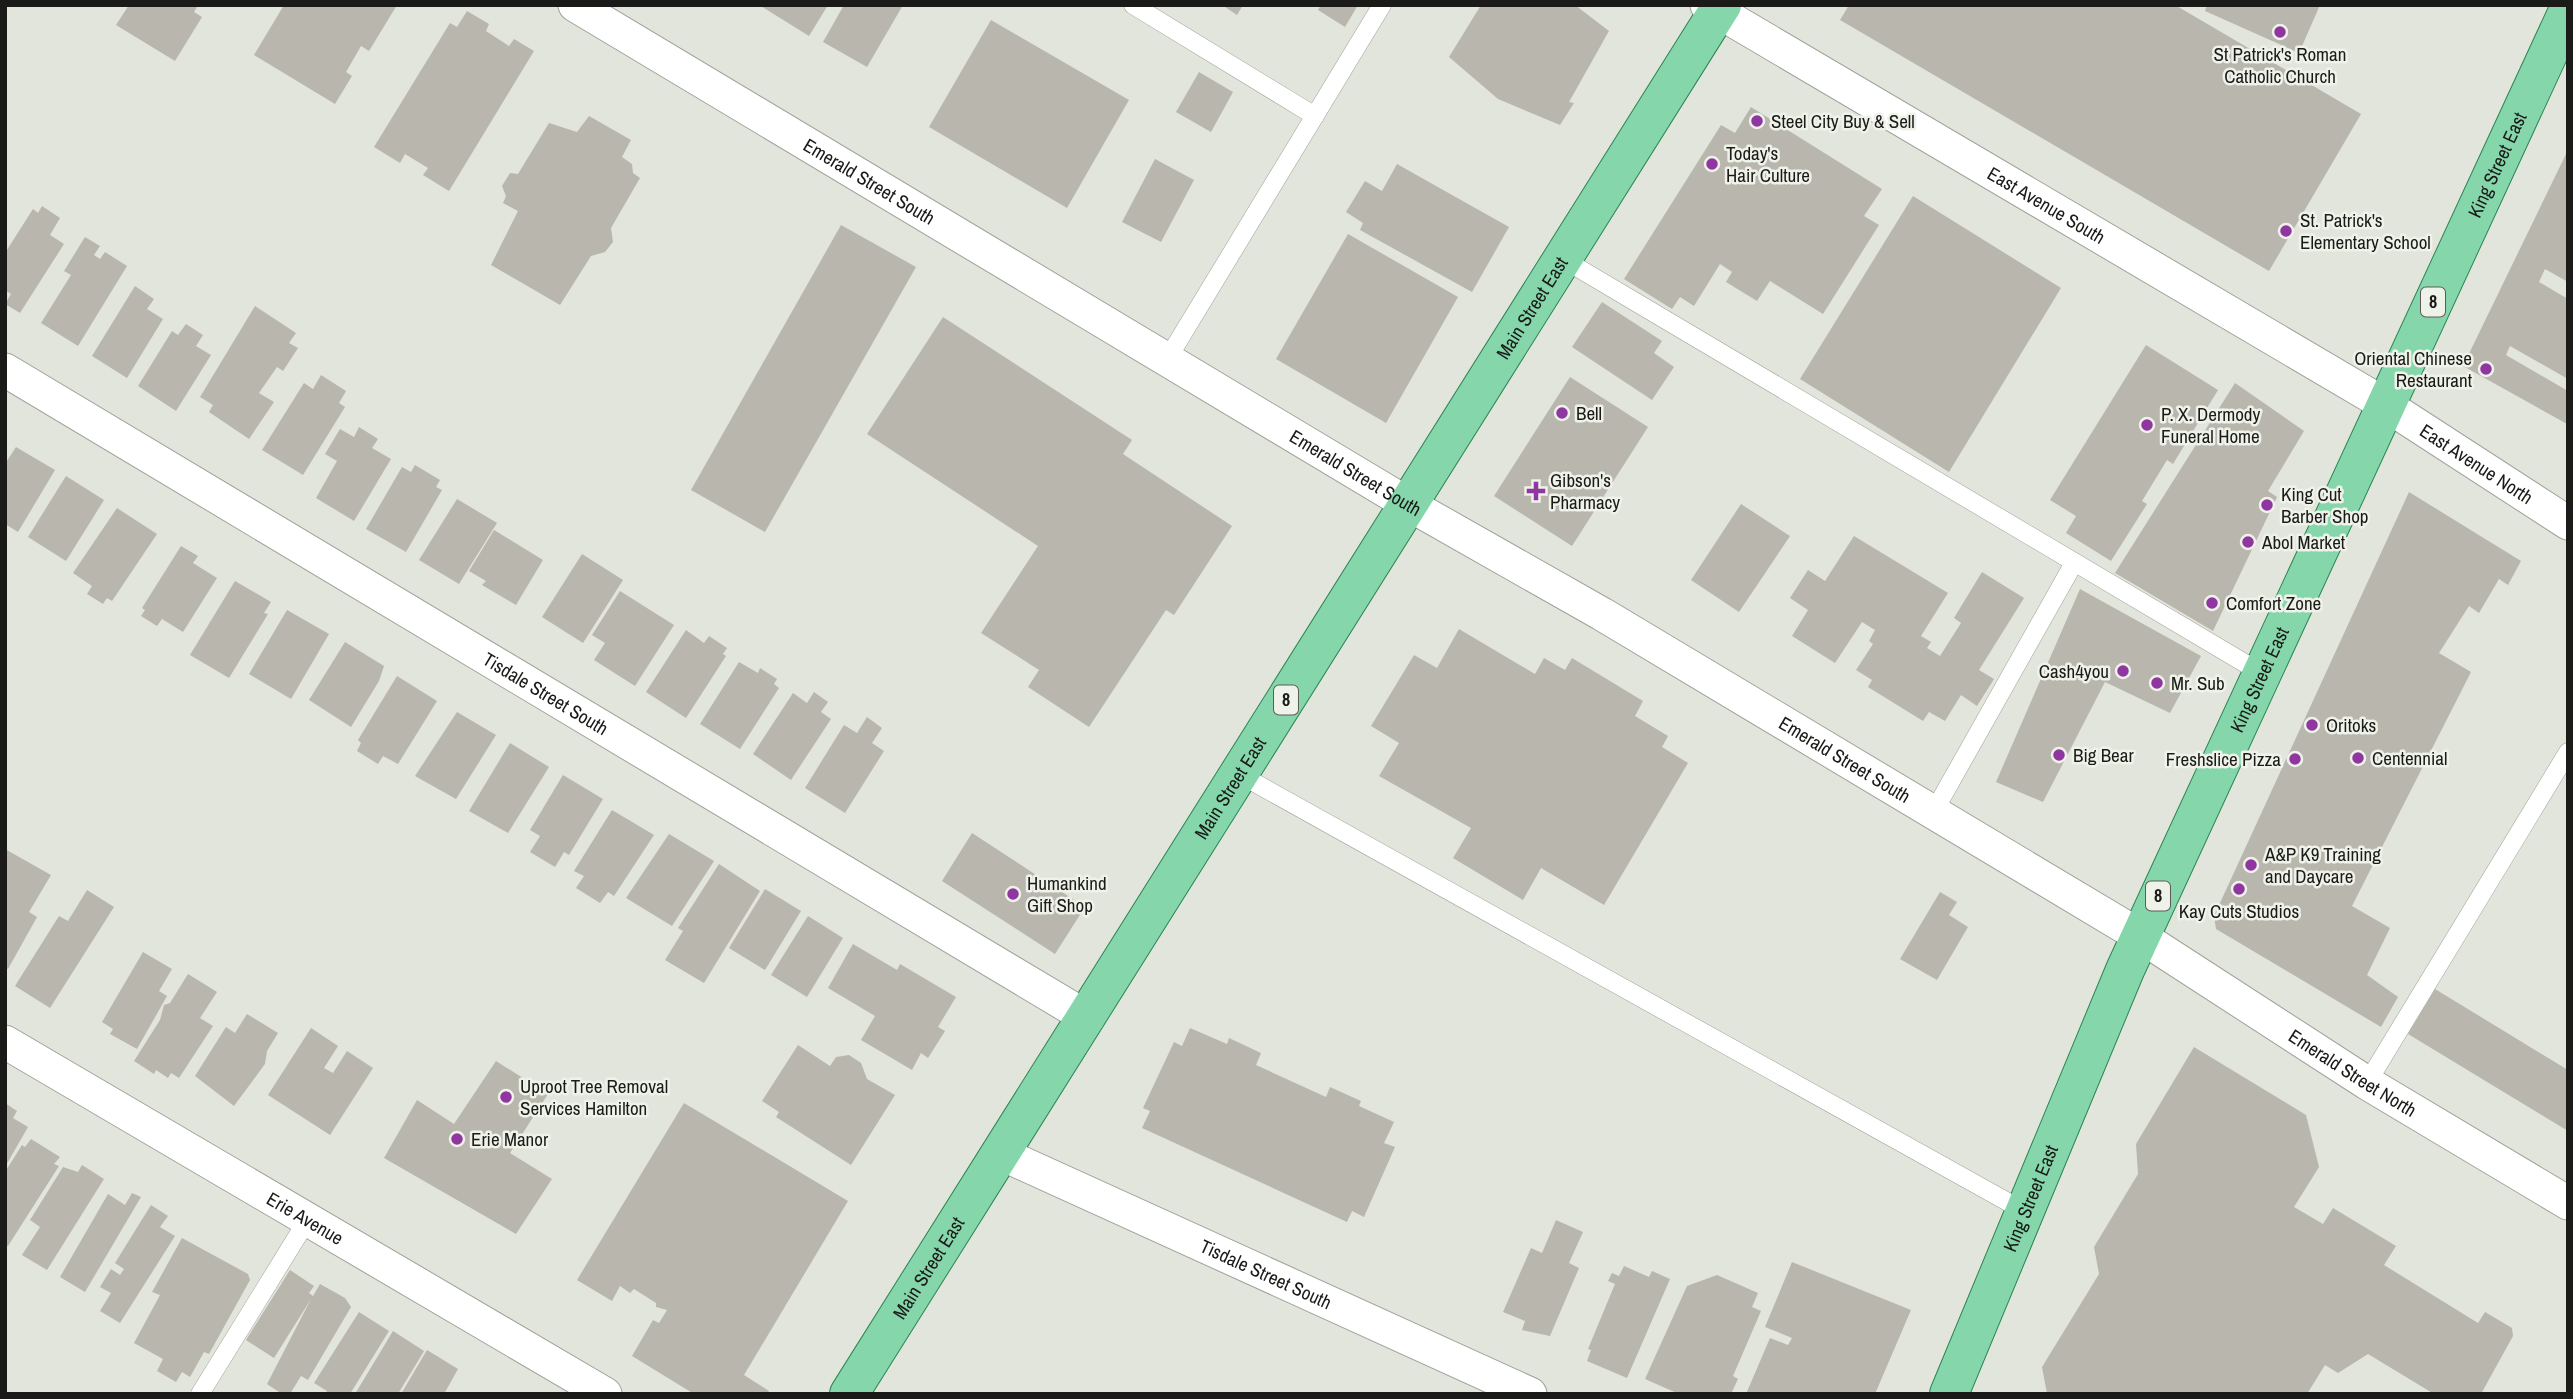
<svg xmlns="http://www.w3.org/2000/svg" width="2573" height="1399" font-family="'Archivo Narrow',sans-serif">
<rect width="100%" height="100%" fill="#e2e5dc"/>
<g fill="#b9b6ae">
<polygon points="129,5 198,5 194,12 202,17 175,61 116,25"/>
<polygon points="284,5 397,5 369,51 361,46 346,72 352,76 335,104 254,55"/>
<polygon points="759,5 828,5 809,36"/>
<polygon points="844,5 903,5 867,67 823,42"/>
<polygon points="1222,5 1243,5 1237,15"/>
<polygon points="1321,5 1358,5 1345,27 1318,10"/>
<polygon points="1481,5 1575,5 1609,31 1569,102 1574,103 1560,125 1498,99 1449,57"/>
<polygon points="1849,5 2175,5 2361,114 2269,271 1840,20"/>
<polygon points="2207,5 2320,5 2299,53 2205,11"/>
<polygon points="467,11 489,24 486,31 509,46 514,39 534,51 449,191 423,175 428,168 405,154 400,163 374,147 450,23 457,27"/>
<polygon points="991,20 1129,100 1067,208 929,127"/>
<polygon points="1199,72 1233,92 1211,132 1176,112"/>
<polygon points="1751,107 1882,189 1864,216 1879,225 1823,314 1770,281 1757,301 1726,282 1732,272 1720,264 1694,306 1680,297 1672,309 1624,279 1721,125 1735,133"/>
<polygon points="589,116 631,140 622,157 632,164 633,173 640,178 611,228 613,242 605,252 591,256 560,305 491,265 518,211 503,203 506,196 502,186 510,173 518,174 549,123 577,132"/>
<polygon points="2566,154 2568,282 2545,269 2539,282 2568,299 2568,379 2510,346 2506,355 2568,391 2567,424 2463,366"/>
<polygon points="1155,159 1194,180 1161,242 1122,222"/>
<polygon points="1397,164 1509,227 1472,292 1360,230 1363,223 1346,212 1365,181 1382,191"/>
<polygon points="1913,196 2061,288 1949,472 1800,379"/>
<polygon points="42,206 60,218 50,235 64,244 20,313 5,304 11,294 5,290 5,253 33,209 38,213"/>
<polygon points="841,225 916,267 765,532 691,490"/>
<polygon points="1348,234 1458,297 1386,423 1276,359"/>
<polygon points="85,237 100,246 94,255 100,259 105,252 127,266 78,346 41,323 71,275 64,271"/>
<polygon points="135,286 154,299 147,309 163,319 127,378 92,356"/>
<polygon points="1602,302 1662,341 1654,353 1674,367 1652,400 1572,347"/>
<polygon points="255,306 296,333 289,343 298,348 283,371 277,367 259,393 274,402 249,439 209,412 213,405 200,397"/>
<polygon points="943,317 1132,440 1123,454 1232,526 1174,615 1166,610 1089,727 1028,687 1039,670 981,633 1038,546 867,434"/>
<polygon points="186,324 203,335 196,346 211,355 176,411 138,386 172,331 178,335"/>
<polygon points="2146,345 2218,390 2173,464 2167,460 2142,501 2147,504 2111,561 2066,533 2076,516 2050,500"/>
<polygon points="321,375 346,391 339,403 345,407 303,475 262,450 304,383 313,389"/>
<polygon points="1570,377 1648,427 1572,546 1494,496"/>
<polygon points="2235,383 2304,431 2268,491 2277,497 2213,631 2115,573"/>
<polygon points="359,427 378,439 372,448 391,459 354,521 316,498 337,461 325,454 340,429 354,437"/>
<polygon points="16,447 55,470 18,532 5,524 5,464"/>
<polygon points="415,465 440,480 436,487 442,490 406,552 366,529 402,467 411,472"/>
<polygon points="66,476 104,500 66,561 28,537"/>
<polygon points="2409,492 2521,561 2508,585 2499,579 2479,613 2469,606 2439,653 2471,672 2352,906 2390,928 2367,975 2398,997 2381,1027 2216,929 2214,916"/>
<polygon points="457,499 497,523 459,584 419,560"/>
<polygon points="1741,504 1790,536 1739,612 1691,580"/>
<polygon points="117,508 157,534 112,601 107,598 103,604 87,594 92,586 73,573"/>
<polygon points="494,530 543,560 516,605 482,585 486,581 469,571"/>
<polygon points="1854,536 1948,593 1921,636 1931,642 1927,648 1940,656 1961,623 1954,618 1982,572 2024,598 1979,670 1994,679 1977,706 1961,695 1945,721 1929,712 1923,721 1868,687 1872,680 1856,670 1873,644 1869,641 1875,630 1862,622 1835,663 1792,636 1808,610 1790,598 1808,570 1825,581"/>
<polygon points="181,546 198,556 193,563 217,578 183,632 162,619 157,626 141,616 145,610 142,608"/>
<polygon points="582,554 623,580 583,643 542,617"/>
<polygon points="235,581 271,602 264,613 268,614 229,678 190,655"/>
<polygon points="2080,589 2201,656 2170,713 2105,682 2043,802 1996,782"/>
<polygon points="620,591 674,625 635,686 594,660 605,643 592,635"/>
<polygon points="287,610 329,634 291,699 249,674"/>
<polygon points="1459,629 1535,674 1544,658 1565,670 1572,658 1643,701 1635,716 1668,736 1662,747 1688,763 1604,905 1541,868 1523,900 1453,858 1471,828 1379,776 1399,743 1371,726 1414,655 1437,668"/>
<polygon points="686,630 704,643 709,636 727,648 723,654 726,656 686,718 646,692"/>
<polygon points="345,642 384,666 379,681 351,727 309,700"/>
<polygon points="739,662 758,673 760,668 777,679 774,684 779,688 740,749 700,724"/>
<polygon points="397,676 437,701 398,764 383,756 378,764 357,751 361,743 358,740"/>
<polygon points="814,692 828,702 821,712 831,719 791,780 753,754 793,693 807,703"/>
<polygon points="457,712 496,735 456,799 415,776"/>
<polygon points="867,717 882,728 872,743 884,751 845,813 805,788 844,725 857,733"/>
<polygon points="510,743 549,767 508,833 469,811"/>
<polygon points="563,775 603,799 569,855 564,852 555,867 530,852 540,836 530,830"/>
<polygon points="612,810 654,835 614,896 608,892 600,903 576,888 584,876 574,871"/>
<polygon points="972,833 1085,907 1055,954 942,881"/>
<polygon points="669,834 714,861 672,926 626,898"/>
<polygon points="5,849 51,875 29,912 37,917 8,969 5,967"/>
<polygon points="719,864 760,891 704,983 665,960 683,931 678,928"/>
<polygon points="765,889 801,911 765,970 729,948"/>
<polygon points="87,890 114,907 50,1008 15,986 59,916 68,921"/>
<polygon points="1940,892 1957,902 1949,915 1968,927 1937,980 1900,959"/>
<polygon points="808,916 843,938 807,997 771,975"/>
<polygon points="853,944 897,970 900,964 956,997 938,1027 945,1031 928,1058 921,1053 912,1070 861,1040 875,1016 828,988"/>
<polygon points="143,952 172,969 159,991 167,996 137,1049 110,1034 113,1029 102,1022"/>
<polygon points="188,974 217,992 200,1018 213,1026 179,1078 171,1073 168,1078 156,1070 154,1074 134,1061 160,1020 164,1005 170,1003"/>
<polygon points="2435,989 2568,1070 2568,1131 2408,1034"/>
<polygon points="247,1014 278,1033 267,1051 265,1064 234,1106 195,1076 226,1027 235,1033"/>
<polygon points="311,1028 338,1046 324,1068 333,1073 347,1051 373,1068 330,1135 268,1095"/>
<polygon points="1190,1028 1227,1044 1229,1038 1261,1053 1256,1065 1326,1097 1330,1087 1361,1101 1359,1106 1394,1122 1384,1143 1395,1147 1364,1217 1352,1211 1347,1222 1142,1128 1150,1111 1143,1108 1174,1042 1182,1046"/>
<polygon points="798,1045 830,1066 836,1057 849,1055 861,1063 867,1079 895,1095 851,1165 776,1117 779,1112 762,1101"/>
<polygon points="2194,1047 2306,1115 2319,1167 2294,1207 2323,1224 2333,1208 2396,1246 2384,1265 2478,1323 2485,1312 2512,1328 2513,1336 2481,1394 2434,1394 2368,1354 2338,1373 2325,1365 2307,1394 2047,1394 2042,1367 2099,1274 2094,1247 2138,1174 2136,1144"/>
<polygon points="496,1061 548,1094 510,1153 552,1179 516,1234 384,1158 417,1100 454,1124"/>
<polygon points="5,1103 17,1111 13,1118 28,1127 5,1167"/>
<polygon points="684,1103 848,1201 744,1375 769,1391 767,1394 694,1394 632,1356 653,1320 659,1323 667,1310 656,1307 656,1303 634,1289 630,1293 620,1286 612,1301 577,1280"/>
<polygon points="31,1139 60,1157 54,1164 59,1166 8,1246 5,1244 5,1172 22,1145 25,1147"/>
<polygon points="82,1165 104,1179 47,1270 22,1255 40,1227 30,1220 63,1167 78,1172"/>
<polygon points="132,1193 141,1197 85,1292 60,1277 108,1194 125,1205"/>
<polygon points="151,1205 168,1216 160,1227 175,1236 120,1323 100,1311 111,1293 100,1287 111,1269 120,1275 124,1269 115,1263"/>
<polygon points="1556,1220 1583,1232 1569,1263 1579,1268 1550,1336 1522,1330 1525,1321 1503,1312 1531,1248 1542,1253"/>
<polygon points="182,1238 248,1274 250,1280 209,1354 204,1352 190,1377 182,1372 176,1382 157,1371 163,1359 134,1343 160,1295 152,1292"/>
<polygon points="1792,1262 1911,1310 1875,1394 1746,1394 1770,1338 1788,1345 1792,1338 1765,1327"/>
<polygon points="1624,1266 1649,1277 1652,1271 1670,1279 1627,1378 1587,1361 1591,1350 1588,1349 1615,1284 1608,1281 1612,1273 1619,1276"/>
<polygon points="290,1270 314,1286 309,1293 313,1296 320,1284 345,1298 351,1307 308,1380 301,1376 290,1394 282,1394 267,1384 311,1299 274,1358 246,1340"/>
<polygon points="1717,1275 1758,1293 1752,1307 1761,1311 1733,1376 1738,1379 1731,1394 1679,1394 1645,1379 1687,1286"/>
<polygon points="359,1312 389,1331 350,1394 325,1394 327,1391 314,1383"/>
<polygon points="393,1331 424,1351 398,1394 355,1394"/>
<polygon points="427,1350 458,1369 444,1394 401,1394"/>
</g>
<g fill="none" stroke-linecap="round" stroke-linejoin="round">
<g stroke="#9fa299" stroke-width="19">
<g id="service">
<polyline points="1133,5 1315,116"/>
<polyline points="1563,259 2263,674"/>
<polyline points="1168,358 1382,5"/>
<polyline points="1239,774 2024,1211"/>
<polyline points="1933,813 2074,563"/>
<polyline points="2367,1083 2568,752"/>
<polyline points="200,1394 308,1219"/>
</g>
</g>
<g stroke="#9fa299" stroke-width="35">
<g id="minor">
<path id="s1" d="M575,5L1408,504L1602,614L2140,936L2367,1083L2568,1203"/>
<path id="s2" d="M1707,5L2386,405L2568,523"/>
<path id="s3" d="M5,370L1088,1018"/>
<path id="s4" d="M5,1042L605,1394"/>
<path id="s5" d="M1002,1154L1530,1394"/>
</g>
</g>
<g stroke="#2b8453" stroke-width="40">
<g id="primary">
<path id="s6" d="M849,1394L1722,5"/>
<path id="s7" d="M1949,1394L2125,970L2568,11"/>
</g>
</g>
<use href="#service" stroke="#fff" stroke-width="18"/>
<use href="#minor" stroke="#fff" stroke-width="33"/>
<use href="#primary" stroke="#85d7ab" stroke-width="38"/>
</g>
<g fill="#8f36a1" stroke="#eff2e9" stroke-width="2.5">
<circle cx="2280" cy="32" r="7"/>
<circle cx="1757" cy="121" r="7"/>
<circle cx="1712" cy="164" r="7"/>
<circle cx="2286" cy="231" r="7"/>
<circle cx="2486" cy="369" r="7"/>
<circle cx="1562" cy="413" r="7"/>
<circle cx="2147" cy="425" r="7"/>
<path d="M1532.5 480.5h7v7h7v7h-7v7h-7v-7h-7v-7h7z"/>
<circle cx="2267" cy="505" r="7"/>
<circle cx="2248" cy="542" r="7"/>
<circle cx="2212" cy="603" r="7"/>
<circle cx="2123" cy="671" r="7"/>
<circle cx="2157" cy="683" r="7"/>
<circle cx="2312" cy="725" r="7"/>
<circle cx="2059" cy="755" r="7"/>
<circle cx="2358" cy="758" r="7"/>
<circle cx="2295" cy="759" r="7"/>
<circle cx="2251" cy="865" r="7"/>
<circle cx="2239" cy="889" r="7"/>
<circle cx="1013" cy="894" r="7"/>
<circle cx="506" cy="1097" r="7"/>
<circle cx="457" cy="1139" r="7"/>
</g>
<g text-anchor="middle" stroke-width="5" stroke-linejoin="round" paint-order="stroke">
<g fill="#eff2e9" stroke="#5a5c57" stroke-width="2">
<rect x="2421" y="287.5" width="24" height="29" rx="5"/>
<rect x="1274" y="685.5" width="24" height="29" rx="5"/>
<rect x="2146" y="881.5" width="24" height="29" rx="5"/>
</g>
<g font-size="18" font-weight="bold" fill="#1a1b18">
<text x="2433" y="308">8</text>
<text x="1286" y="706">8</text>
<text x="2158" y="902">8</text>
</g>
<g font-size="19" fill="#1a1b18" stroke="#eff2e9" text-anchor="start">
<text x="2280" y="61" text-anchor="middle">St Patrick's Roman<tspan x="2280" dy="22">Catholic Church</tspan></text>
<text x="1771" y="128">Steel City Buy &amp; Sell</text>
<text x="1726" y="160">Today's<tspan x="1726" dy="22">Hair Culture</tspan></text>
<text x="2300" y="227">St. Patrick's<tspan x="2300" dy="22">Elementary School</tspan></text>
<text x="2472" y="365" text-anchor="end">Oriental Chinese<tspan x="2472" dy="22">Restaurant</tspan></text>
<text x="1576" y="420">Bell</text>
<text x="2161" y="421">P. X. Dermody<tspan x="2161" dy="22">Funeral Home</tspan></text>
<text x="1550" y="487">Gibson's<tspan x="1550" dy="22">Pharmacy</tspan></text>
<text x="2281" y="501">King Cut<tspan x="2281" dy="22">Barber Shop</tspan></text>
<text x="2262" y="549">Abol Market</text>
<text x="2226" y="610">Comfort Zone</text>
<text x="2109" y="678" text-anchor="end">Cash4you</text>
<text x="2171" y="690">Mr. Sub</text>
<text x="2326" y="732">Oritoks</text>
<text x="2073" y="762">Big Bear</text>
<text x="2372" y="765">Centennial</text>
<text x="2281" y="766" text-anchor="end">Freshslice Pizza</text>
<text x="2265" y="861">A&amp;P K9 Training<tspan x="2265" dy="22">and Daycare</tspan></text>
<text x="1027" y="890">Humankind<tspan x="1027" dy="22">Gift Shop</tspan></text>
<text x="2239" y="918" text-anchor="middle">Kay Cuts Studios</text>
<text x="520" y="1093">Uproot Tree Removal<tspan x="520" dy="22">Services Hamilton</tspan></text>
<text x="471" y="1146">Erie Manor</text>
</g>
<g font-size="19" fill="#1a1b18" stroke="#eff2e9">
<text dy="7" stroke="none"><textPath href="#s7" startOffset="1346">King Street East</textPath></text>
<text dy="7" stroke="none"><textPath href="#s1" startOffset="343">Emerald Street South</textPath></text>
<text dy="7" stroke="none"><textPath href="#s2" startOffset="394">East Avenue South</textPath></text>
<text dy="7" stroke="none"><textPath href="#s6" startOffset="1283">Main Street East</textPath></text>
<text dy="7" stroke="none"><textPath href="#s2" startOffset="896">East Avenue North</textPath></text>
<text dy="7" stroke="none"><textPath href="#s1" startOffset="910">Emerald Street South</textPath></text>
<text dy="7" stroke="none"><textPath href="#s7" startOffset="779">King Street East</textPath></text>
<text dy="7" stroke="none"><textPath href="#s3" startOffset="630">Tisdale Street South</textPath></text>
<text dy="7" stroke="none"><textPath href="#s1" startOffset="1477">Emerald Street South</textPath></text>
<text dy="7" stroke="none"><textPath href="#s6" startOffset="716">Main Street East</textPath></text>
<text dy="7" stroke="none"><textPath href="#s1" startOffset="2074">Emerald Street North</textPath></text>
<text dy="7" stroke="none"><textPath href="#s7" startOffset="212">King Street East</textPath></text>
<text dy="7" stroke="none"><textPath href="#s4" startOffset="348">Erie Avenue</textPath></text>
<text dy="7" stroke="none"><textPath href="#s6" startOffset="149">Main Street East</textPath></text>
<text dy="7" stroke="none"><textPath href="#s5" startOffset="290">Tisdale Street South</textPath></text>
</g>
</g>
<rect width="2573" height="1399" fill="none" stroke="#1a1b18" stroke-width="14"/>
</svg>
